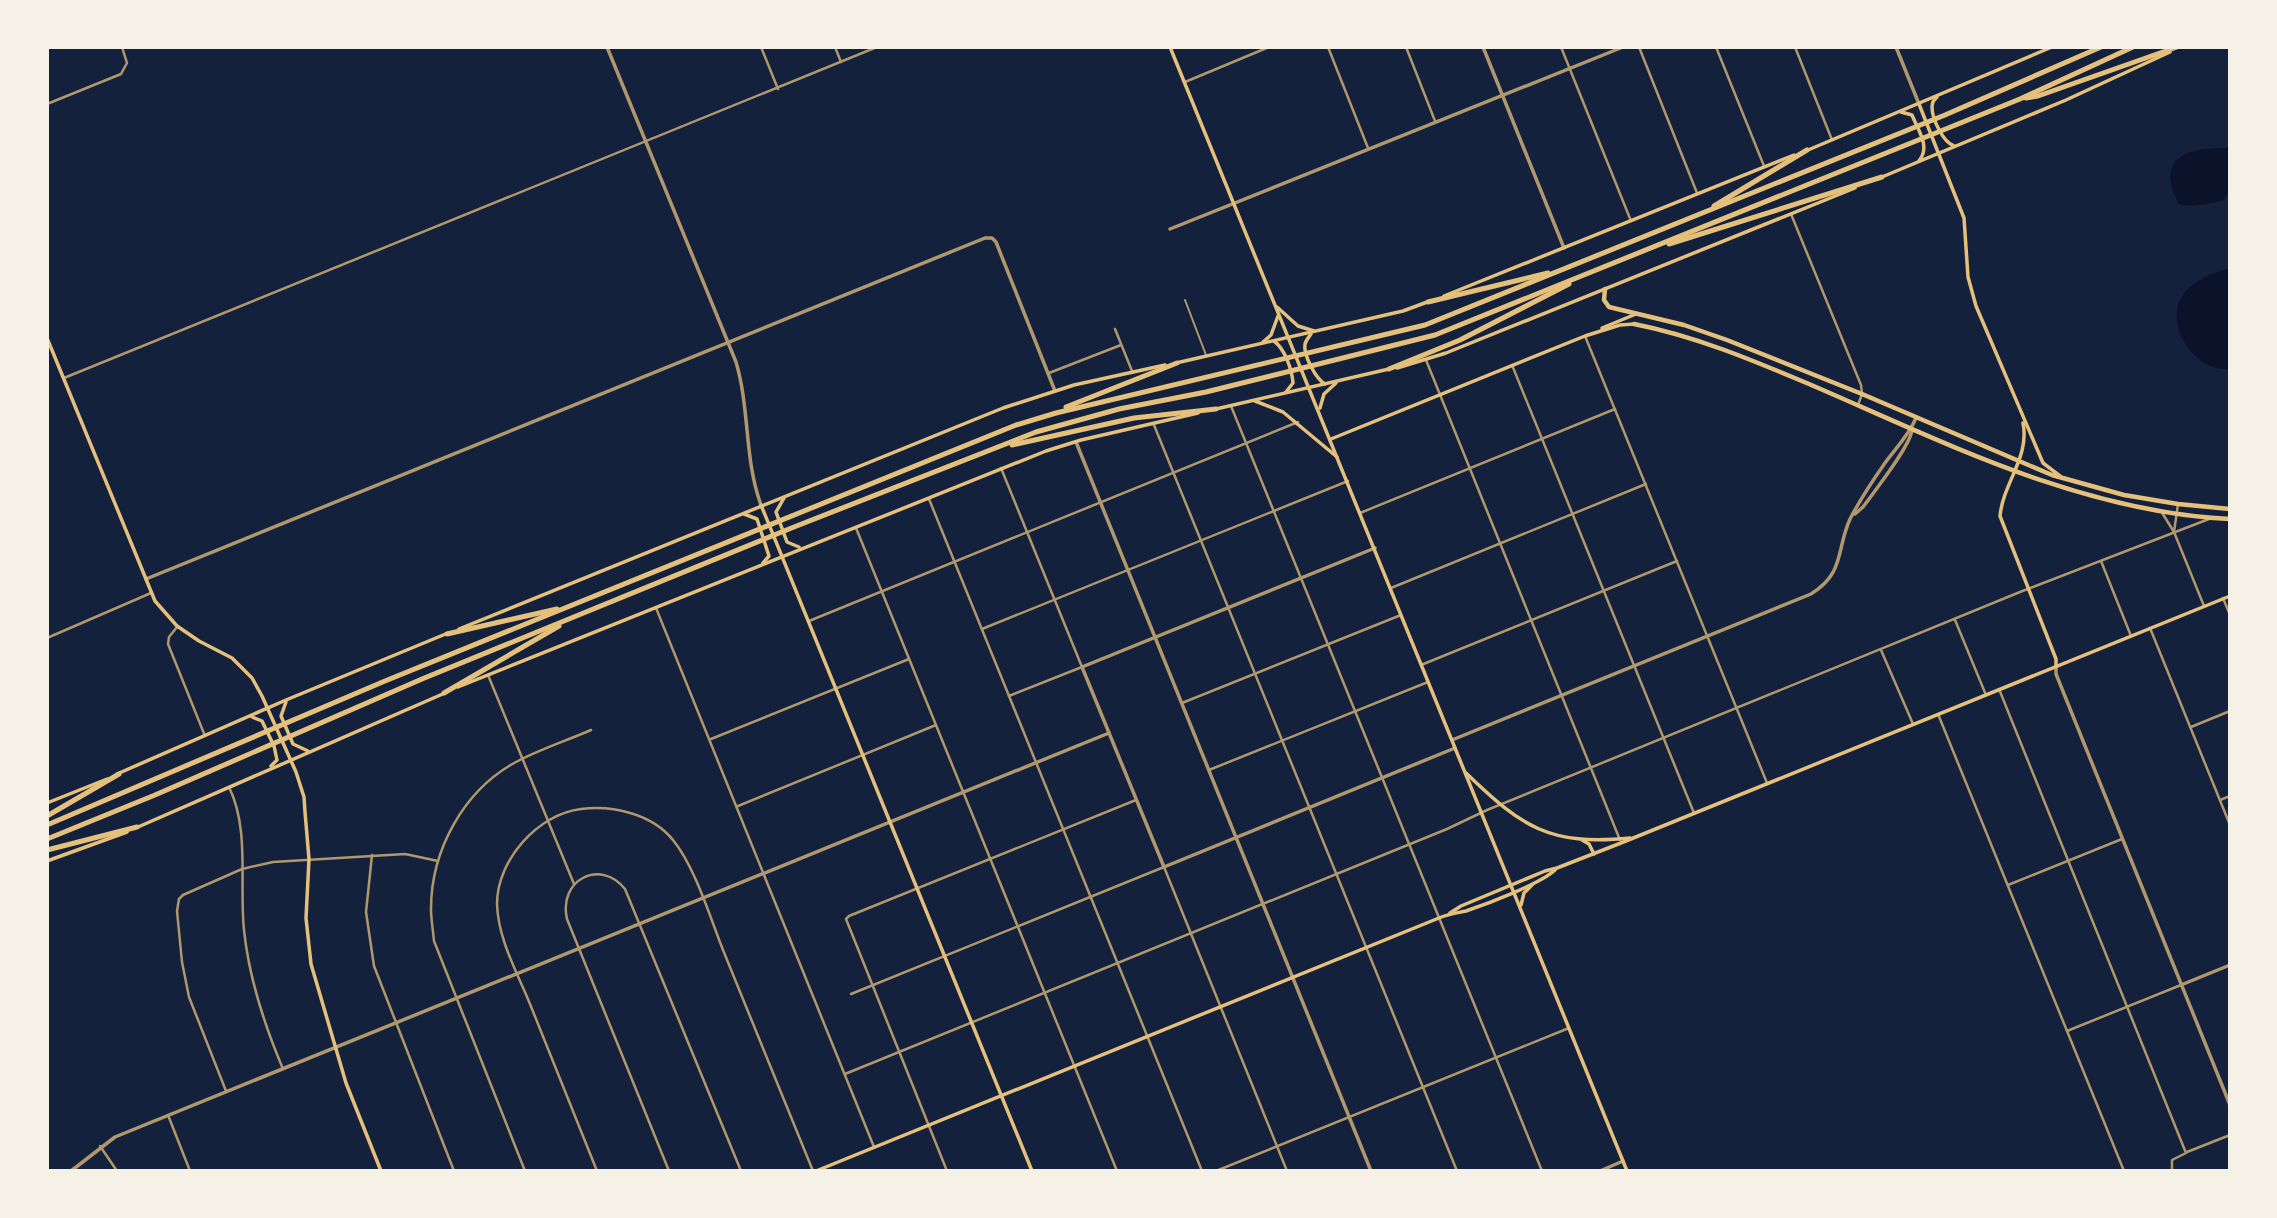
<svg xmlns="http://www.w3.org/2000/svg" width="2277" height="1218" font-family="Rubik,sans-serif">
<rect width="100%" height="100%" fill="#14213d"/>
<g fill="#0b132b">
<path d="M2230,145C2230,157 2234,193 2223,200C2219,202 2211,203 2206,204C2198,205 2186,207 2179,204C2155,159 2185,147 2226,148Z"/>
<path d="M2230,268V369C2198,372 2170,335 2178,305C2184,284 2211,273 2230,268Z"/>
</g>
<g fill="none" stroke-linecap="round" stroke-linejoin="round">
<polyline stroke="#b1986c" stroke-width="2" points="1185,300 1206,355"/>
<g stroke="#b1986c" stroke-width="2.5">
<polyline points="761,47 778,89"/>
<polyline points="835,47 841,62"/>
<polyline points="1328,47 1368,148"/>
<polyline points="1406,47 1435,121"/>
<polyline points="1561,47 1631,221"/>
<polyline points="1639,47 1697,193"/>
<polyline points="1716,47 1764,166"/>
<polyline points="1795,47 1832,140"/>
<polyline points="1185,82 1269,47"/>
<polyline points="47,104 121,74 127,63 122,47"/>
<polyline points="1791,214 1861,385 1862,394 1858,405"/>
<polyline points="1115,329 1132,371"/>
<polyline points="1585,336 1767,783"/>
<polyline points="1426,360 1620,840"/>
<polyline points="1512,365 1694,813"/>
<polyline points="1049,373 1121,345"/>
<polyline points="64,378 877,47"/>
<polyline points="1231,406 1542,1171"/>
<polyline points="1154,425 1457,1171"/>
<polyline points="1001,468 1082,667 1009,696"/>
<polyline points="929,499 1202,1171"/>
<polyline points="2161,511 2174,532 2204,606"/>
<polyline points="1360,513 1615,409"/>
<polyline points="856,528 1117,1171"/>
<polyline points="2174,532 2178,504"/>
<polyline points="2101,561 2131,636"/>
<polyline points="1391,588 1646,484"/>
<polyline points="2223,598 2230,615"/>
<polyline points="656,608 874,1147"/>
<polyline points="1955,620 1986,695"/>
<polyline points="809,621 1298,422"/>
<polyline points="177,627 169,637 168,644 205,736"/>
<polyline points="2150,628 2230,825"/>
<polyline points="982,629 1348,481"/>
<polyline points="47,638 151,593"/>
<polyline points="1881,650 1913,724"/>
<polyline points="1421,665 1677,561"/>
<polyline points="488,675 574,884"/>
<polyline points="1999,689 2186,1153 2172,1160 2172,1171"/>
<polyline points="1182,703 1401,615"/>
<polyline points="1938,714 2124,1171"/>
<polyline points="2191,727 2230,711"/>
<polyline points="711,739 909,659"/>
<polyline points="1209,770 1428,682"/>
<path d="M229,787C250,830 239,883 244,930C249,979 264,1024 283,1069"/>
<polyline points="2220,800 2230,796"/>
<polyline points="738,806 936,725"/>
<polyline points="372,855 366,912 374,966 454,1171"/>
<polyline points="2008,885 2122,839"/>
<polyline points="851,994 1164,867 1287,1171"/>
<polyline points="2067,1031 2181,985"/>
<polyline points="845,1074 1447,829 1487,810 2020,592 2209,519"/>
<polyline points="226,1091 189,997 182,962 177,911 179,899 183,895 242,869 273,862 405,854 438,861"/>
<polyline points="168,1115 190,1171"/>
<polyline points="100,1146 117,1171"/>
<polyline points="2187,1152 2230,1135"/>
<path d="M525,1171L434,941C433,930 431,919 431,909C431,850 464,790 516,762C540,749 566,741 591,730"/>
<path d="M597,1171C575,1115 552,1060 530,1004C517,972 498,939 497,904C497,860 538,814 581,809C613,805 652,814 673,840C695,867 710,917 723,950C753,1024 783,1097 813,1171"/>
<path d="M669,1171L567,919C558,880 600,858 625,889L741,1171"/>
<polyline points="947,1171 846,919 849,916 1136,800"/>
<polyline points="1216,1171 1569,1028"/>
</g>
<g stroke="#b1986c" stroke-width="3.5">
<path d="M607,47L736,362C750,409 744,459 761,505"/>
<polyline points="1483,47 1564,248"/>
<polyline points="1896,47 1919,104"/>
<polyline points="1170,229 1623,47"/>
<polyline points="1076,442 1371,1171"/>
<path d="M1855,514L1863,507C1874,492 1912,444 1912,429"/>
<polyline points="1375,548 1082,667 1164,867 1455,748"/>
<polyline points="146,579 985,238 992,238 996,242 1055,391"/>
<polyline points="2056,666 2056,674 2230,1105"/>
<path d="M1452,740L1811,594C1845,573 1836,550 1850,519C1860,500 1873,480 1885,463C1896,448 1909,435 1916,418"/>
<polyline points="2181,985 2230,965"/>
<polyline points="71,1171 115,1137 1109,733"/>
<polyline points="1600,1171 1623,1161"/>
</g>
<g stroke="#e5c07b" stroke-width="3.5">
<polyline points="1170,47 1627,1171"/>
<path d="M1937,97C1934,100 1932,102 1932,107C1932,119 1943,142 1954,146"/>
<polyline points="1919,104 1964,218 1968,277 1976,306 2043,463 2060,476"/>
<path d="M1901,112L1912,115C1918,130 1931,147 1919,161"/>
<polyline points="1808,150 2052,47"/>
<polyline points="1882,177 2066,100 2170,52"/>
<polyline points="1444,296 1794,155"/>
<polyline points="1277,307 1298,326 1314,331"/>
<polyline points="1602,328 1636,314"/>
<path d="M1311,334C1309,337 1306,340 1305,344C1303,355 1316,379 1325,384"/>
<polyline points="47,338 155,601 177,626 199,641 232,658 252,678 262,696 296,772 304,797 305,812 309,859 306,918 311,964 346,1083 381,1171"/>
<path d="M1274,341C1285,349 1292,370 1293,383L1286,392"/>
<polyline points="1263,342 1271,335 1278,316"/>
<polyline points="1176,363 1403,311 1430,301"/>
<polyline points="1397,368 1446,353 1855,188"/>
<polyline points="1255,401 1283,412 1337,457"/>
<polyline points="1320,408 1324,394 1336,383"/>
<polyline points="1216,409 1389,369"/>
<path d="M2023,423C2030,457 2003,483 2000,516L2056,659V666"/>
<polyline points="1331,439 1585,336 1620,325 1634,324"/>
<polyline points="784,498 776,512 787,542 799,547"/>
<polyline points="761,505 1032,1171"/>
<polyline points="744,514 757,519 769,556 763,563"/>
<polyline points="459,629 1003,408 1074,385 1165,365"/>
<polyline points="458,687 1046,451 1081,440 1198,413"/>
<polyline points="286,702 281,716 293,744 308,751"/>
<polyline points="252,717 262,721 274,746 277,760 271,766"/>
<path d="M1466,773C1522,827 1549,846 1630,838"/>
<polyline points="117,774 286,700 448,633"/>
<polyline points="47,803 107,779"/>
<polyline points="138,827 445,693"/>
<polyline points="1582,840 1589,844 1594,854"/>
<polyline points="47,861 127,832"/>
<polyline points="1521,905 1524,893 1532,885"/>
<polyline points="1450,913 1461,906 1545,871 1557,868 1621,843 2230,596"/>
<path d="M816,1171L1439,918C1448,914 1457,913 1466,911C1487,904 1540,884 1555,870"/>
</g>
<g stroke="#e5c07b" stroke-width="4.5">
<polyline points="1605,289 1604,300 1609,307 1684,325 1727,340 1862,394 2052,475 2124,495 2178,504 2230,509"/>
<path d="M1634,324C1695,336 1752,360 1809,384C1944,442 2080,512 2230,519"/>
</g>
<g stroke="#e5c07b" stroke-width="5">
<polyline points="2026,98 2038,96 2177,47"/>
<polyline points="1714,206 1807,150"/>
<polyline points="1669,244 1882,177"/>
<polyline points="1428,302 1548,273"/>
<polyline points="1389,369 1460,340 1569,284"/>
<polyline points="1066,407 1177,363"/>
<polyline points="1012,445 1134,418 1216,409"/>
<polyline points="447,634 557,609"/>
<polyline points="444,693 559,626"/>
<polyline points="47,816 119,774"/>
<polyline points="47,825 385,681 1016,425 1056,413 1425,325 1945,115 2101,47"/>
<polyline points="47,839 155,795 422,679 794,527 1036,432 1119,409 1206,392 1435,335 2020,99 2133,47"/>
<polyline points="47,850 137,827"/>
</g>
</g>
<rect width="2277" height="1218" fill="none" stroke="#f6f1e7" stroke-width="98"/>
</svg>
